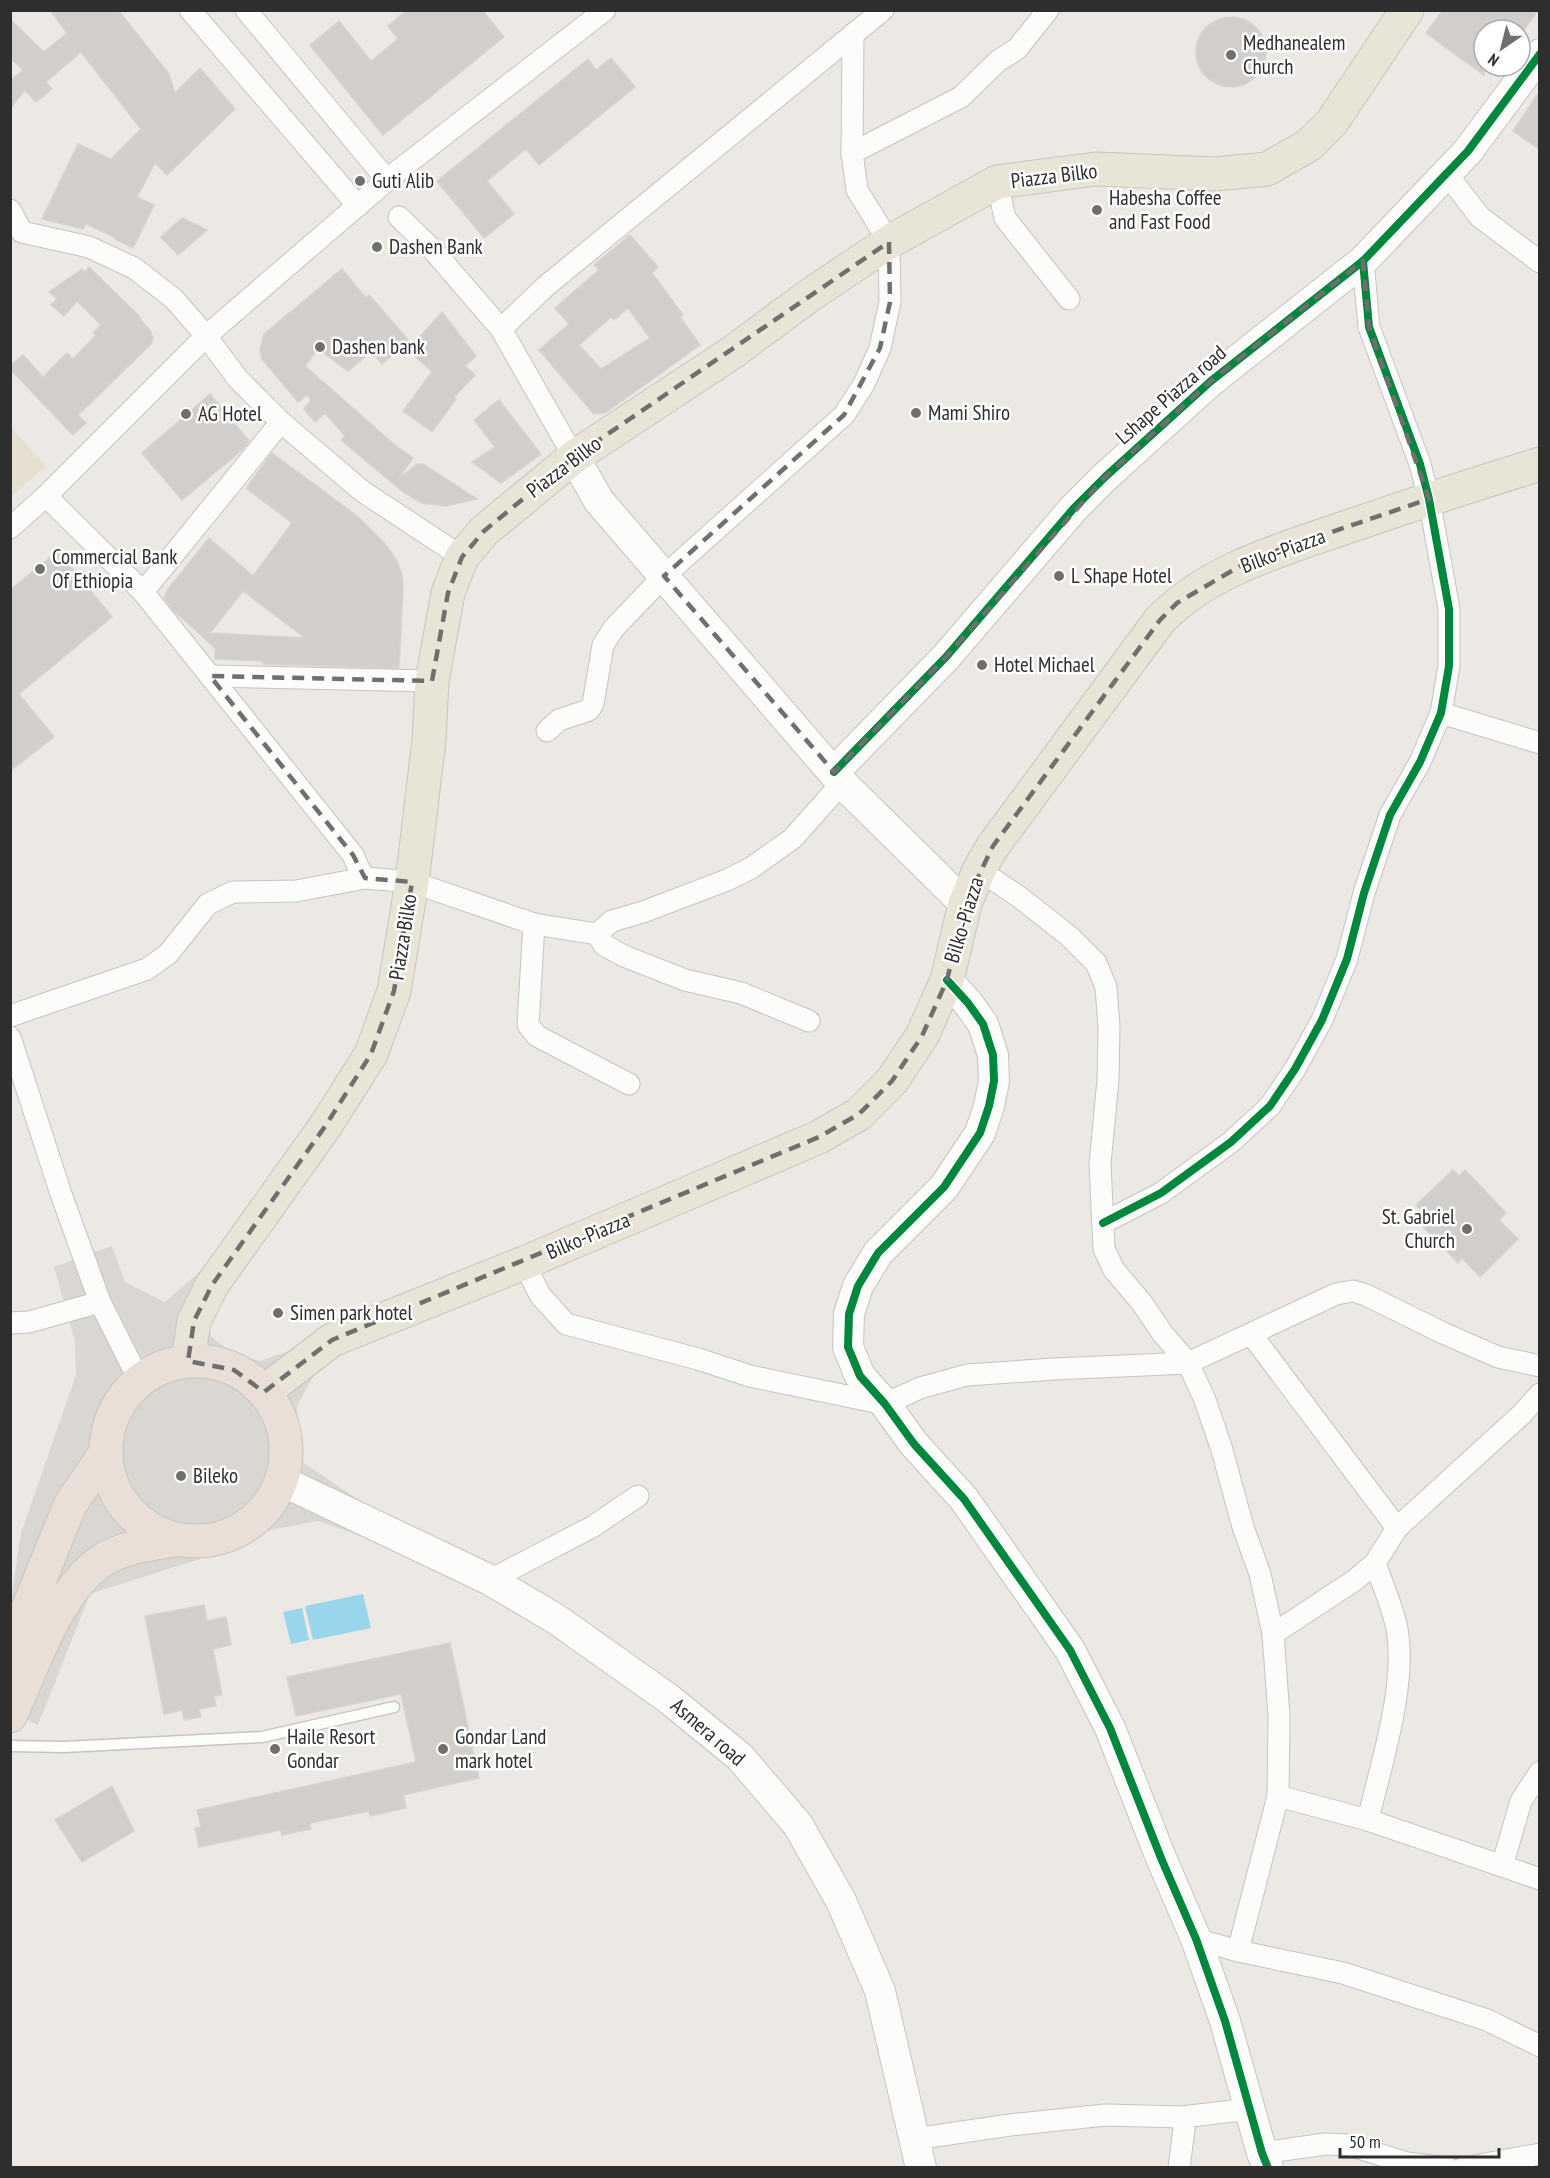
<svg xmlns="http://www.w3.org/2000/svg" width="1550" height="2178" font-family="'PT Sans Narrow',sans-serif">
<rect width="100%" height="100%" fill="#ece8e4"/>
<polygon fill="#e6e0d3" points="11,427 46,466 11,497 10,497"/>
<polygon fill="#dad6d2" points="112,1246 125,1282 165,1302 217,1257 208,1315 211,1337 235,1355 260,1361 306,1345 322,1360 297,1406 301,1461 394,1524 382,1544 319,1521 270,1530 203,1558 90,1594 38,1725 11,1713 10,1605 21,1533 76,1375 75,1341 54,1267"/>
<g fill="#99d6ec">
<polygon points="363,1594 371,1628 313,1640 305,1606"/>
<polygon points="302,1608 309,1640 291,1644 283,1612"/>
</g>
<g fill="#d1cecb" stroke="#d7d4d0" stroke-width="1.5" fill-rule="evenodd">
<polygon points="50,10 118,10 169,74 175,93 200,68 235,109 167,175 155,163 137,197 154,205 133,248 115,239 116,238 86,224 83,229 42,219 78,144 111,159 141,129 81,52 46,82 52,89 36,102 25,90 10,109 11,80 23,70 10,58 10,19 44,52 67,33"/>
<polygon points="407,10 482,10 504,37 383,135 310,45 339,21 371,61 398,39 388,26"/>
<polygon points="1443,10 1538,10 1524,30 1484,30 1484,75 1426,33"/>
<circle cx="1231" cy="52" r="35"/>
<polygon points="611,58 635,87 539,165 526,149 487,181 514,214 484,238 437,181 588,59 596,70"/>
<polygon points="1539,92 1539,149 1513,131"/>
<polygon points="182,218 207,230 178,255 161,237"/>
<path d="M630,235L658,267L652,273L683,315L680,317L700,345L605,413L594,414L539,350L569,324L555,308L599,270L594,265ZM628,308L650,338L601,369L579,345L611,317L614,320Z"/>
<polygon points="89,267 140,317 139,318 151,332 153,338 151,344 78,415 86,423 73,435 10,369 10,366 23,355 43,377 67,353 73,359 96,335 93,333 101,325 77,301 64,316 51,305 57,299 49,292 82,269 85,272"/>
<polygon points="342,269 366,298 369,295 409,341 382,364 371,352 348,371 318,349 305,366 396,446 413,458 398,479 417,464 423,464 477,499 446,506 422,503 403,492 341,440 345,436 325,413 315,422 304,409 311,400 307,395 298,402 262,359 260,350 264,334"/>
<polygon points="442,312 476,356 465,366 475,375 454,397 456,399 432,432 403,411 432,372 408,350"/>
<polygon points="210,394 249,441 242,450 182,500 142,453"/>
<polygon points="499,400 541,454 501,483 472,462 495,447 474,420"/>
<path d="M272,453L357,516L386,545L397,561L402,575L403,589L399,668L263,664V661L215,659V648L173,610L164,598L168,589L209,538L253,576L292,523L246,488ZM243,591L305,638L210,633Z"/>
<polygon points="58,551 112,617 19,694 54,737 10,771 10,590"/>
<polygon points="1453,1170 1459,1176 1465,1170 1506,1213 1499,1220 1518,1239 1480,1277 1462,1258 1458,1263 1415,1218 1422,1211 1416,1205"/>
<polygon points="204,1605 207,1621 226,1617 231,1645 213,1649 222,1695 214,1696 216,1706 199,1709 201,1717 184,1720 182,1710 164,1714 145,1616"/>
<polygon points="450,1643 479,1778 403,1795 406,1808 370,1816 369,1811 310,1823 311,1829 282,1835 281,1830 199,1847 195,1828 201,1827 197,1810 416,1762 401,1694 296,1716 287,1677"/>
<polygon points="112,1786 134,1831 82,1862 55,1820"/>
</g>
<g fill="none" stroke-linecap="round" stroke-linejoin="round">
<g stroke="#c5c4c5" stroke-width="13">
<polyline id="lane" points="10,1746 64,1747 262,1737 394,1707"/>
</g>
<g stroke="#c5c4c5" stroke-width="23">
<g id="street">
<polyline points="190,10 358,206"/>
<polyline points="246,10 387,180"/>
<polyline points="852,153 961,97 998,61 1017,49 1048,10"/>
<polyline points="1446,173 1480,217 1540,262"/>
<polyline points="997,182 1005,218 1069,299"/>
<polyline points="10,210 22,232"/>
<polyline points="399,217 432,249 501,329 574,457"/>
<polyline points="22,232 89,247 134,268 174,299 206,336 238,379 281,422 362,491 462,557"/>
<polyline points="501,329 546,286 883,10"/>
<polyline points="46,496 143,592 353,855 359,869 365,878"/>
<polyline points="10,528 46,496 206,336 399,170 605,10"/>
<polyline points="143,592 281,422"/>
<polyline points="210,676 432,681"/>
<polyline points="1441,713 1540,743"/>
<polyline points="547,731 559,720 589,710 593,704 603,645 614,628 664,576 844,415 864,384 880,348 890,302 889,242 857,190 852,153 853,34"/>
<polyline points="979,870 1018,896 1069,936 1096,963 1106,987 1109,1026 1108,1080 1100,1164 1104,1249 1114,1270 1142,1303 1163,1334 1188,1363 1205,1400 1222,1450 1243,1527 1260,1574 1273,1634 1279,1716 1278,1796 1238,1951"/>
<polyline points="534,924 528,1025 537,1036 629,1084"/>
<polyline points="597,934 612,921 643,912 727,880 751,868 792,839 842,783"/>
<polyline points="10,1016 147,969 168,954 208,904 233,892 296,891 365,878 412,882 534,924 597,934 604,945 624,956 685,980 741,993 809,1021"/>
<polyline points="10,1037 61,1194 100,1302 139,1380"/>
<polyline points="1103,1223 1161,1193 1231,1142 1270,1106 1295,1069 1322,1020 1347,959 1364,893 1390,815 1420,762 1441,713 1449,666 1449,609 1429,499 1420,464 1369,327 1363,261"/>
<polyline points="524,1263 540,1295 566,1324 698,1359 750,1376 885,1404 920,1388 967,1375 1054,1369 1188,1363 1336,1294 1353,1291 1366,1295 1443,1333 1498,1357 1540,1366"/>
<polyline points="10,1323 29,1322 100,1302"/>
<polyline points="1251,1334 1397,1528"/>
<polyline points="490,1580 592,1527 638,1496"/>
<polyline points="1273,1634 1355,1580 1375,1563 1397,1528 1522,1414 1540,1394"/>
<polyline points="1278,1796 1368,1820 1540,1879"/>
<path d="M1368,1820C1381,1764 1407,1685 1397,1629C1393,1607 1382,1584 1375,1563"/>
<polyline points="1502,1866 1521,1801 1540,1772"/>
<polyline points="1196,1939 1238,1951 1343,1973 1487,2020 1540,2046"/>
<polyline points="915,2139 1010,2125 1105,2115 1182,2117 1250,2109"/>
<polyline points="1262,2153 1325,2144 1349,2145 1407,2163 1448,2168"/>
<polyline points="1179,2168 1184,2129 1182,2117"/>
<polyline points="1463,2168 1540,2154"/>
</g>
</g>
<g stroke="#c5c4c5" stroke-width="32">
<g id="secondary">
<polyline points="574,457 599,501 842,783 965,904"/>
<polyline points="834,772 946,657 1074,508 1105,477 1211,381 1363,261 1468,151 1540,54"/>
<polyline points="947,980 968,1003 983,1024 993,1055 994,1081 989,1106 980,1133 944,1187 878,1253 858,1286 849,1314 848,1347 860,1376 885,1404 914,1444 964,1499 1070,1650 1110,1728 1161,1858 1196,1939 1225,2021 1262,2153 1268,2168"/>
<polyline points="282,1481 490,1580 556,1619 669,1699 740,1757 798,1825 841,1901 880,1991 921,2168"/>
</g>
</g>
<g stroke="#c6c5c4" stroke-width="35">
<g id="primary">
<polyline points="188,1361 194,1321 212,1285 326,1125 371,1054 394,991 412,882 429,740 432,681 448,593 462,557 484,531 574,457 733,352 810,295 889,242 997,182 1096,169 1216,174 1267,169 1309,145 1332,122 1407,10"/>
<path d="M264,1392L332,1340L524,1263L819,1137L859,1114L892,1081L922,1036L947,980L965,904L979,870L993,846L1160,620C1210,569 1281,550 1347,527C1411,505 1475,484 1540,464"/>
</g>
</g>
<g stroke="#c6c5c4" stroke-width="35">
<g id="highway">
<circle cx="196" cy="1451" r="90"/>
<polyline points="10,1653 70,1505 104,1455"/>
<path d="M10,1716C33,1668 57,1589 103,1560C124,1547 151,1544 174,1540"/>
</g>
</g>
<use href="#lane" stroke="#fcfcfb" stroke-width="10"/>
<use href="#street" stroke="#fcfcfb" stroke-width="21"/>
<use href="#secondary" stroke="#fcfcfb" stroke-width="30"/>
<use href="#primary" stroke="#e8e4d6" stroke-width="33"/>
<use href="#highway" stroke="#eadfd6" stroke-width="33"/>
<g stroke="#fff" stroke-width="11">
<g id="cycleway">
<polyline points="834,772 946,657 1074,508 1105,477 1211,381 1363,261 1468,151 1540,54"/>
<polyline points="947,980 968,1003 983,1024 993,1055 994,1081 989,1106 980,1133 944,1187 878,1253 858,1286 849,1314 848,1347 860,1376 885,1404 914,1444 964,1499 1070,1650 1110,1728 1161,1858 1196,1939 1225,2021 1262,2153 1268,2168"/>
<polyline points="1103,1223 1161,1193 1231,1142 1270,1106 1295,1069 1322,1020 1347,959 1364,893 1390,815 1420,762 1441,713 1449,666 1449,609 1429,499 1420,464 1369,327 1363,261"/>
</g>
</g>
<use href="#cycleway" stroke="#00873e" stroke-width="8"/>
</g>
<path fill="none" stroke="#706f6e" stroke-width="4.5" stroke-dasharray="12 8" stroke-linejoin="round" d="M889,242L890,302L880,348L844,415L664,576L834,772L946,657L1105,477L1211,381L1363,261L1369,327L1429,499L1252,559L1177,603L1160,620L993,846L965,904L947,980L922,1036L892,1081L859,1114L819,1137L332,1340L264,1392L234,1370L188,1361L194,1321L212,1285L326,1125L371,1054L394,991L412,882L365,878L353,855L210,676L432,681L448,593L462,557L484,531L574,457Z"/>
<g fill="#706f6e" stroke="#fff" stroke-width="2">
<circle cx="1231" cy="55" r="6"/>
<circle cx="360" cy="181" r="6"/>
<circle cx="1097" cy="210" r="6"/>
<circle cx="377" cy="247" r="6"/>
<circle cx="320" cy="347" r="6"/>
<circle cx="916" cy="413" r="6"/>
<circle cx="186" cy="414" r="6"/>
<circle cx="40" cy="569" r="6"/>
<circle cx="1059" cy="576" r="6"/>
<circle cx="982" cy="665" r="6"/>
<circle cx="1467" cy="1229" r="6"/>
<circle cx="278" cy="1313" r="6"/>
<circle cx="181" cy="1476" r="6"/>
<circle cx="275" cy="1749" r="6"/>
<circle cx="443" cy="1749" r="6"/>
</g>
<g text-anchor="middle" stroke-width="5" stroke-linejoin="round" paint-order="stroke">
<g font-size="21" fill="#2e2e2e" stroke="#fff" text-anchor="start">
<text x="1243" y="50">Medhanealem<tspan x="1243" dy="24">Church</tspan></text>
<text x="372" y="188">Guti Alib</text>
<text x="1109" y="205">Habesha Coffee<tspan x="1109" dy="24">and Fast Food</tspan></text>
<text x="389" y="254">Dashen Bank</text>
<text x="332" y="354">Dashen bank</text>
<text x="928" y="420">Mami Shiro</text>
<text x="198" y="421">AG Hotel</text>
<text x="52" y="564">Commercial Bank<tspan x="52" dy="24">Of Ethiopia</tspan></text>
<text x="1071" y="583">L Shape Hotel</text>
<text x="994" y="672">Hotel Michael</text>
<text x="1455" y="1224" text-anchor="end">St. Gabriel<tspan x="1455" dy="24">Church</tspan></text>
<text x="290" y="1320">Simen park hotel</text>
<text x="193" y="1483">Bileko</text>
<text x="287" y="1744">Haile Resort<tspan x="287" dy="24">Gondar</tspan></text>
<text x="455" y="1744">Gondar Land<tspan x="455" dy="24">mark hotel</tspan></text>
</g>
<g font-size="21" fill="#2e2e2e" stroke="#fff">
<text transform="translate(1054 176) rotate(-7)" y="7">Piazza Bilko</text>
<text transform="translate(1171 395) rotate(-41)" y="7">Lshape Piazza road</text>
<text transform="translate(564 467) rotate(-37)" y="7">Piazza Bilko</text>
<text transform="translate(1283 551) rotate(-21)" y="7">Bilko-Piazza</text>
<text transform="translate(964 920) rotate(-73)" y="7">Bilko-Piazza</text>
<text transform="translate(403 937) rotate(-81)" y="7">Piazza Bilko</text>
<text transform="translate(588 1236) rotate(-23)" y="7">Bilko-Piazza</text>
<text transform="translate(708 1732) rotate(41)" y="7">Asmera road</text>
</g>
</g>
<rect width="1550" height="2178" fill="none" stroke="#2e2e2e" stroke-width="24"/>
<g transform="translate(1502 48) rotate(215)"><circle r="28" fill="#ffffff" stroke="#ababab" stroke-width="1.5"/>
<path d="M0-4.5L10 22L0 15L-10 22Z" fill="#706f6e"/>
<text y="-9" font-size="16" font-weight="bold" text-anchor="middle" fill="#2e2e2e">N</text>
</g>
<path d="M1340 2148v9h159v-9" fill="none" stroke="#2e2e2e" stroke-width="3"/>
<text x="1349" y="2148" font-size="18" fill="#2e2e2e" stroke="#ffffff" stroke-width="4.5" paint-order="stroke">50 m</text>
</svg>
